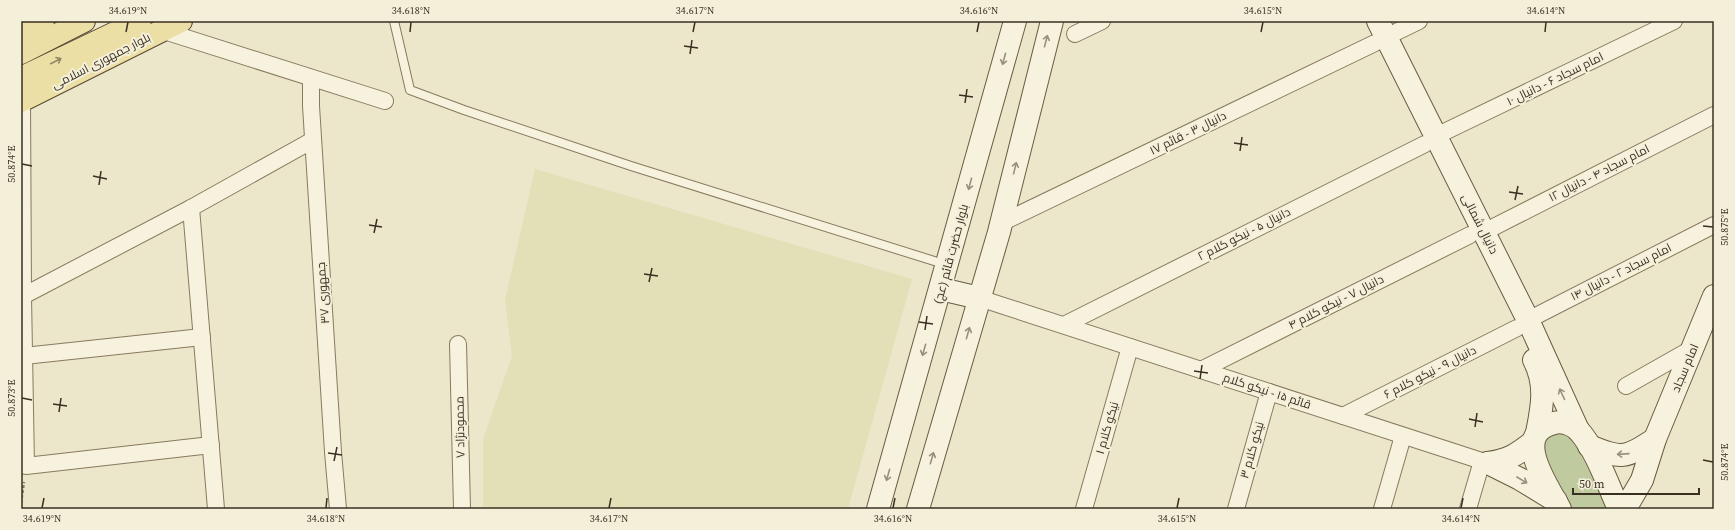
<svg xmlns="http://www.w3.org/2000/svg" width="1735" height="530" font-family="'Source Serif 4',Cairo,serif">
<rect width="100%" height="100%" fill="#ece6ca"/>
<polygon fill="#e1e0b7" points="535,169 912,279 848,509 483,509 483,439 512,356 505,300"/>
<path fill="#bfca9e" d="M1556,433L1564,434L1573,440L1609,509H1572C1564,495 1542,461 1544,446C1544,439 1550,436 1556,433Z"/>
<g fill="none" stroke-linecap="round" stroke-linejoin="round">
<g stroke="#887a5f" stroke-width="10">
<polyline id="lane" points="394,21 410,90 464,110 631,166 947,265"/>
</g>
<g stroke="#887a5f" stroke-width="18">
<g id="street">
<polyline points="161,30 385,101"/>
<polyline points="1075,34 1102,21"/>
<polyline points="1386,37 1419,21"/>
<polyline points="311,78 311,106 333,452 338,509"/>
<polyline points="22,100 23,296 26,466 211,445"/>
<polyline points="1436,136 1674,21"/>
<polyline points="191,208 216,509"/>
<polyline points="1001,223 1375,43"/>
<polyline points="1484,232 1714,115"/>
<polyline points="23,296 191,208 313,140"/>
<polyline points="979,298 1488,463"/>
<polyline points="1528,320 1714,225"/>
<polyline points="1064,325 1425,144"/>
<polyline points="458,344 462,509"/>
<polyline points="24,356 202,337"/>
<polyline points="1201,370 1470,235"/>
<polyline points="1626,386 1693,348"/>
<polyline points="1343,416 1517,328"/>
<polyline points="1084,509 1130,347"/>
<polyline points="1236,509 1269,392"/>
<polyline points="1382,509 1403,436"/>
<polyline points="1468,509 1482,461"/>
</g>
</g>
<g stroke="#6a5b42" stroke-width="24">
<g id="secondary">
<polyline points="1378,21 1528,320 1578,430"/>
<polyline points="941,289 979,298"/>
<path d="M1534,360C1547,385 1542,407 1537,433"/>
<path d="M1589,446C1623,459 1624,459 1655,439"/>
<polyline points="1488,463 1520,479 1556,501"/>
<path d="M1488,463C1509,460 1516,455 1533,442"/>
<polyline points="878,509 1015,21"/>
<polyline points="918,509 999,232 1052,21"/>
<path d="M1560,509C1548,486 1510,434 1554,423C1562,421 1573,424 1579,431C1596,450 1608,485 1619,509"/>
<polyline points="1625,509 1642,480 1655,439 1714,296"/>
</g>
</g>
<g stroke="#564833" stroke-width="24">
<g id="primary">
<polyline points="21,33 43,21"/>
<polyline points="21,53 84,21"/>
<polyline points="21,78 140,21"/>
<polyline points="21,101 181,21"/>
</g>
</g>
<polyline stroke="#887a5f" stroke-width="2.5" stroke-dasharray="3 2" stroke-linecap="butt" points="21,503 24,482"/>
<use href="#lane" stroke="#f7f2dd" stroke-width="8"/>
<use href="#street" stroke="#f7f2dd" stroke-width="16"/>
<use href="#secondary" stroke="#f7f2dd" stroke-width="22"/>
<use href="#primary" stroke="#ecdfa5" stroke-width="22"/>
</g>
<defs><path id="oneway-shaft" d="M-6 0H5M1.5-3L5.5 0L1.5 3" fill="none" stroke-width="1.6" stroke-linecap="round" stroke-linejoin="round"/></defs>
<g stroke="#989180">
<use href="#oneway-shaft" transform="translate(1046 41) rotate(-75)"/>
<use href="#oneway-shaft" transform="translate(1004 59) rotate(105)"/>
<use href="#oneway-shaft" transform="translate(1015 168) rotate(-76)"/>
<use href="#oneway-shaft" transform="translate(970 184) rotate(105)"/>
<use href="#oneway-shaft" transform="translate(968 333) rotate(-74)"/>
<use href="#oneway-shaft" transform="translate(924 350) rotate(106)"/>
<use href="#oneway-shaft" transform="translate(1562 394) rotate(-115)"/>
<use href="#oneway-shaft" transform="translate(1623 454) rotate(176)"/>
<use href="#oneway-shaft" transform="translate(932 458) rotate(-74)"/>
<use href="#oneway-shaft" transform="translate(888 475) rotate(106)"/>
<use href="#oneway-shaft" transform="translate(1522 480) rotate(30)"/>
</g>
<use stroke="#928864" href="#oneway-shaft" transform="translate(56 61) rotate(-27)"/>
<path fill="none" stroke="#393022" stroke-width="1.5" d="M126,32L128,22M410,32L411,22M693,32L695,22M977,32L979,22M1261,32L1263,22M1545,32L1546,22M684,46L698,48M690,54L692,40M959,95L973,97M965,103L967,89M1234,143L1248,145M1240,151L1242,137M22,164L32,166M93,176L107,179M99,185L101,171M1509,192L1523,194M1515,200L1518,186M369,225L382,227M1703,226L1713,227M374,233L377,219M644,274L658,276M649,282L652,268M919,322L933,324M925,330L927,316M1194,371L1208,373M1200,379L1202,365M22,398L32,400M53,404L67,406M59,412L61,398M1469,419L1483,422M1475,427L1477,413M328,453L342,455M1703,460L1713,462M334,461L337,447M42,508L44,498M326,508L327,498M609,508L611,498M893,508L895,498M1177,508L1179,498M1461,508L1463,498"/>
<g text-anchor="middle" stroke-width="4" stroke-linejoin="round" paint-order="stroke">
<g font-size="12" fill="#393022" stroke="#f4efd9">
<text transform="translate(101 61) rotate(-27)" y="4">بلوار جمهوری اسلامی</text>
<text transform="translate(1555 79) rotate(-26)" y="4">امام سجاد ۶ - دانیال ۱۰</text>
<text transform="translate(1188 133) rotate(-26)" y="4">دانیال ۳ - قائم ۱۷</text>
<text transform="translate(1599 173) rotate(-27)" y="4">امام سجاد ۴ - دانیال ۱۲</text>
<text transform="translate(1480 224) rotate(63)" y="4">دانیال شمالی</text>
<text transform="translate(1244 234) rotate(-27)" y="4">دانیال ۵ - نیکو کلام ۲</text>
<text transform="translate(951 254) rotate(-75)" y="4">بلوار حضرت قائم (عج)</text>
<text transform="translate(1621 272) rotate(-27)" y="4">امام سجاد ۲ - دانیال ۱۴</text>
<text transform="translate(323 293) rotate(-94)" y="4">جمهوری ۳۷</text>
<text transform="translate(1336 302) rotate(-27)" y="4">دانیال ۷ - نیکو کلام ۴</text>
<text transform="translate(1685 368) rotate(-67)" y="4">امام سجاد</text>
<text transform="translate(1430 372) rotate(-27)" y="4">دانیال ۹ - نیکو کلام ۶</text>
<text transform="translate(1267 391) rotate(18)" y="4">قائم ۱۵ - نیکو کلام</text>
<text transform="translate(460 427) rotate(-91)" y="4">محمودنژاد ۷</text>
<text transform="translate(1107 428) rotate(-74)" y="4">نیکو کلام ۱</text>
<text transform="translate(1252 450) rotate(-74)" y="4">نیکو کلام ۳</text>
</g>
</g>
<rect width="1735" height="530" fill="none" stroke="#f4efd9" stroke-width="44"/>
<path d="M1573 488v6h126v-6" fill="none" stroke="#393022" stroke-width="2"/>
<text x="1579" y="488" font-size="12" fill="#393022" stroke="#f4efd9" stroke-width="3" paint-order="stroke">50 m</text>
<rect x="22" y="22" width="1691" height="486" fill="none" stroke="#393022" stroke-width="1.5"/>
<g font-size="10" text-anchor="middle" fill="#393022">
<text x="128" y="14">34.619°N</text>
<text x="411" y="14">34.618°N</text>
<text x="695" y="14">34.617°N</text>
<text x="979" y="14">34.616°N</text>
<text x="1263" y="14">34.615°N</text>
<text x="1546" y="14">34.614°N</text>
<text transform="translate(11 164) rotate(-90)" y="4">50.874°E</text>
<text transform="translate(1724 227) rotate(-90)" y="4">50.875°E</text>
<text transform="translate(11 398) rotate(-90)" y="4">50.873°E</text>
<text transform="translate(1724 462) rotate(-90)" y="4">50.874°E</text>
<text x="42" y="522">34.619°N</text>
<text x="326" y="522">34.618°N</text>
<text x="609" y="522">34.617°N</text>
<text x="893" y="522">34.616°N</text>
<text x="1177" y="522">34.615°N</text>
<text x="1461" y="522">34.614°N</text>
</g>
</svg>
